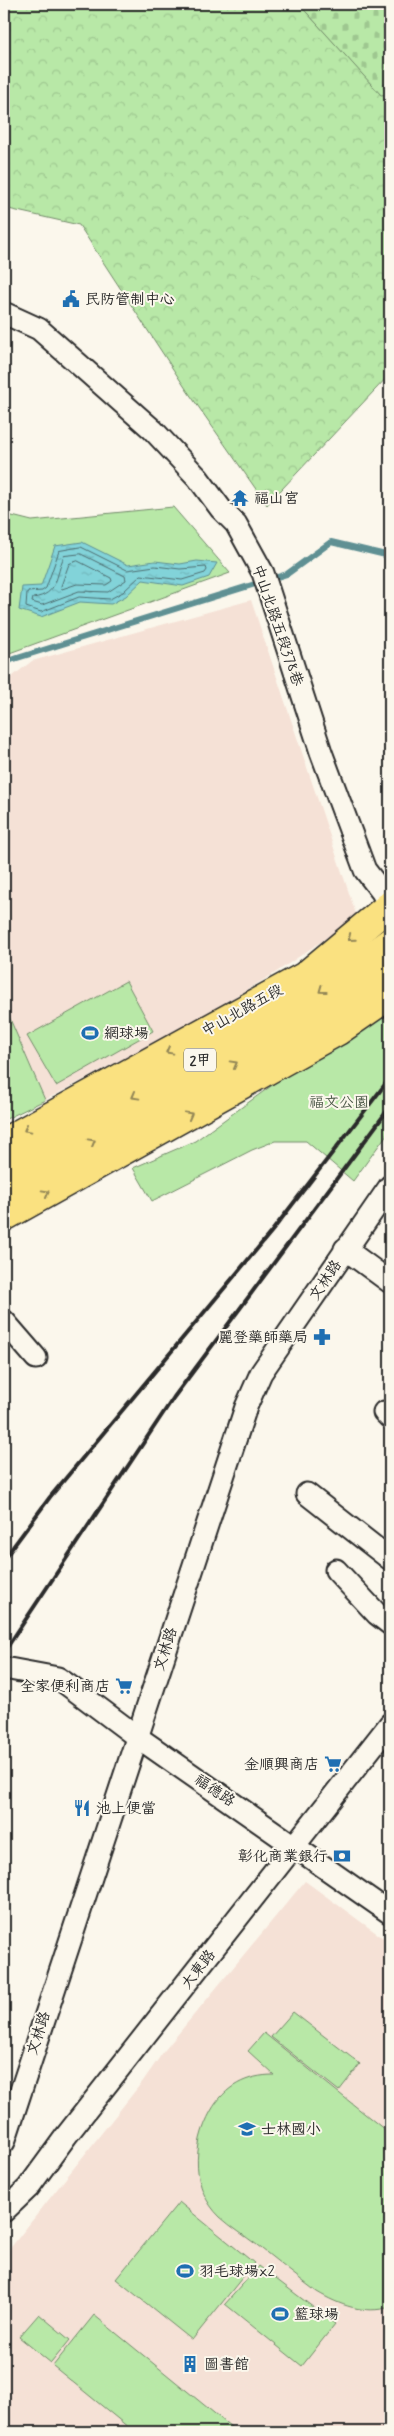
<svg xmlns="http://www.w3.org/2000/svg" width="394" height="2436" font-family="Mynerve,'LXGW WenKai TC',sans-serif">
<defs>
<pattern id="forest-crowns" width="20" height="18" patternUnits="userSpaceOnUse" patternTransform="scale(1.25)"><rect width="20" height="18" fill="#b8e8a7"/><path d="M2 6a3 3 0 1 1 6 0M12 15a3 3 0 1 1 6 0" fill="none" stroke="#9ec790"/></pattern>
<pattern id="cemetery-stones" width="16" height="16" patternUnits="userSpaceOnUse" patternTransform="scale(1.25)"><rect width="16" height="16" fill="#b8e8a7"/><path d="M2 7V4a2 2 0 0 1 4 0v3zM10 15v-3a2 2 0 0 1 4 0v3z" fill="#9ec790"/></pattern>
<pattern id="water-ripples" width="26" height="14" patternUnits="userSpaceOnUse" patternTransform="scale(1.25)"><rect width="26" height="14" fill="#82d3d9"/><path d="M2 4q2-2 4 0t4 0M15 11q2-2 4 0t4 0" fill="none" stroke="#70b5ba"/></pattern>
</defs>
<rect width="100%" height="100%" fill="#fbf7ec"/>
<filter id="ink" filterUnits="userSpaceOnUse"><feTurbulence type="fractalNoise" baseFrequency=".02" numOctaves="2"/><feDisplacementMap in="SourceGraphic" scale="10" xChannelSelector="R" yChannelSelector="G"/><feConvolveMatrix kernelMatrix="1 2 1 2 8 2 1 2 1" color-interpolation-filters="sRGB"/></filter>
<g filter="url(#ink)">
<g fill="#f5e1d6">
<polygon points="251,600 357,917 275,973 180,1029 45,1100 4,1005 4,683 32,661"/>
<polygon points="305,1881 390,1943 390,2432 4,2432 4,2256 143,2081 164,2051"/>
</g>
<g fill="#b8e8a7" stroke="#728a69">
<polygon points="173,507 230,573 4,655 4,514 32,521"/>
<polygon points="126,981 153,1031 56,1086 27,1036"/>
<polygon points="390,1000 390,1130 353,1181 306,1141 275,1141 252,1150 152,1201 133,1168 195,1141"/>
<polygon points="4,1005 45,1100 4,1120"/>
<polygon points="293,2012 360,2064 339,2091 271,2037"/>
<path d="M264,2033L390,2134V2307C365,2315 339,2305 317,2292C297,2277 277,2261 257,2245C245,2236 231,2227 220,2217C191,2189 192,2145 211,2111C225,2086 247,2075 274,2075L248,2051Z"/>
<polygon points="179,2202 254,2263 192,2340 116,2279"/>
<polygon points="259,2266 335,2324 302,2366 225,2304"/>
<polygon points="39,2314 70,2340 51,2363 19,2337"/>
<polygon points="94,2315 236,2431 134,2432 53,2366"/>
</g>
<polygon fill="url(#forest-crowns)" stroke="#728a69" points="4,4 299,4 381,94 390,94 390,374 267,505 186,389 79,225 4,208"/>
<polygon fill="url(#cemetery-stones)" stroke="#728a69" points="299,4 390,4 390,94 381,95"/>
<polygon fill="url(#water-ripples)" stroke="#5f9093" points="82,542 128,565 155,561 180,564 197,561 217,563 209,577 183,586 143,580 126,596 111,604 80,602 41,617 19,610 22,587 41,586 55,546"/>
<g fill="none" stroke-linecap="round" stroke-linejoin="round">
<g stroke="#4e6e71" stroke-width="1">
<polygon points="81,547 127,570 155,566 180,569 206,567 207,570 205,573 182,580 141,575 123,592 110,599 79,597 41,612 26,607 27,592 42,591 46,588 59,551"/>
<path d="M81,554L125,576L126,580L108,592L79,591L42,605L32,602L33,598C59,594 55,577 64,556Z"/>
<polygon points="78,561 111,578 112,581 106,585 77,584 62,589 61,586 69,564"/>
</g>
<polyline stroke="#5f9093" stroke-width="6" points="4,666 11,660 287,574 331,542 390,556"/>
<g stroke="#2b2b2b" stroke-width="25">
<g id="street">
<polyline points="4,313 39,329 153,430 198,478 221,509 236,524 263,573 321,752 365,870 382,892 390,909"/>
<polyline points="345,1249 390,1282"/>
<polyline points="4,1321 36,1358"/>
<polyline points="384,1412 390,1418"/>
<polyline points="307,1494 390,1559"/>
<polyline points="336,1570 377,1614 390,1624"/>
<polyline points="4,1668 58,1678 68,1685 136,1736 390,1913"/>
<polyline points="4,2142 246,1407 261,1373 390,1186"/>
<polyline points="4,2211 28,2188 66,2136 390,1724"/>
</g>
</g>
<g stroke="#2b2b2b" stroke-width="31">
<g id="primary">
<polyline points="4,1142 305,976 390,905"/>
<polyline points="4,1168 315,996 390,942"/>
<polyline points="4,1191 328,1012 390,966"/>
<polyline points="4,1217 338,1031 390,995"/>
</g>
</g>
<use href="#street" stroke="#fbf7ec" stroke-width="21"/>
<use href="#primary" stroke="#fae180" stroke-width="28"/>
<g stroke="#2b2b2b" stroke-width="4">
<polyline points="4,1559 50,1497 272,1231 390,1078"/>
<polyline points="4,1652 174,1397 390,1107"/>
</g>
</g>
<defs><path id="oneway-chevron" d="M-2-3.5L2.5 0L-2 3.5" fill="none" stroke-width="1.6" stroke-linecap="round" stroke-linejoin="round" transform="scale(1.25)"/></defs>
<g stroke="#928656">
<use href="#oneway-chevron" transform="translate(351 938) rotate(141)"/>
<use href="#oneway-chevron" transform="translate(322 990) rotate(144)"/>
<use href="#oneway-chevron" transform="translate(169 1051) rotate(151)"/>
<use href="#oneway-chevron" transform="translate(234 1064) rotate(-29)"/>
<use href="#oneway-chevron" transform="translate(135 1096) rotate(151)"/>
<use href="#oneway-chevron" transform="translate(189 1115) rotate(-29)"/>
<use href="#oneway-chevron" transform="translate(27 1129) rotate(151)"/>
<use href="#oneway-chevron" transform="translate(92 1142) rotate(-29)"/>
<use href="#oneway-chevron" transform="translate(46 1193) rotate(-29)"/>
</g>
</g>
<defs>
<g id="civic-bare" transform="scale(1.35)"><path d="M-.6-6.5H3V-4.5H.6V-3L4-1V1h2V6H-6V1h2V-1L-.6-3ZM-1.2 2.5V6h2.4V2.5Z" fill="#1f6fb2" stroke="#fbf7ec" stroke-width="2.5" paint-order="stroke"/></g>
<g id="temple-bare" transform="scale(1.35)"><path d="M0-6L5-2H3V0L6.5 2.5H4V6H1.5V3h-3V6H-4V2.5H-6.5L-3 0V-2H-5Z" fill="#1f6fb2" stroke="#fbf7ec" stroke-width="2.5" paint-order="stroke"/></g>
<g id="stadium-bare" transform="scale(1.35)"><path d="M0-5a6.5 5 0 1 0 0 10a6.5 5 0 1 0 0-10ZM-3.5-1.8h7v3.6h-7Z" fill="#1f6fb2" stroke="#fbf7ec" stroke-width="2.5" paint-order="stroke"/></g>
<g id="pharmacy-bare" transform="scale(1.35)"><path d="M-2-6h4v4h4v4h-4v4h-4v-4h-4v-4h4Z" fill="#1f6fb2" stroke="#fbf7ec" stroke-width="2.5" paint-order="stroke"/></g>
<g id="supermarket-bare" transform="scale(1.35)"><path d="M-6-5.5h2.5l.6 2H6L4.5 2H-2.5L-4.4-4H-6ZM-1.5 3.2a1.3 1.3 0 1 0 .1 0ZM3 3.2a1.3 1.3 0 1 0 .1 0Z" fill="#1f6fb2" stroke="#fbf7ec" stroke-width="2.5" paint-order="stroke"/></g>
<g id="restaurant-bare" transform="scale(1.35)"><path d="M-5-6h1v4h1v-4h1v4h1v-4h1v5L-1.5 .5V6h-2V.5L-5-1ZM5-6V6H3V1.5H1.5Q1.5-4 5-6Z" fill="#1f6fb2" stroke="#fbf7ec" stroke-width="2.5" paint-order="stroke"/></g>
<g id="bank-bare" transform="scale(1.35)"><path d="M-6-4H6V4H-6ZM0-2.3a2.3 2.3 0 1 0 0 4.6a2.3 2.3 0 1 0 0-4.6Z" fill="#1f6fb2" stroke="#fbf7ec" stroke-width="2.5" paint-order="stroke"/></g>
<g id="school-bare" transform="scale(1.35)"><path d="M0-5L7-2L0 1L-7-2ZM-4 1L0 2.5L4 1V4Q0 6-4 4Z" fill="#1f6fb2" stroke="#fbf7ec" stroke-width="2.5" paint-order="stroke"/></g>
<g id="building-bare" transform="scale(1.35)"><path d="M-4-6H4V6H1V3H-1V6H-4ZM-2.5-4.3h1.7v1.8h-1.7ZM.8-4.3h1.7v1.8H.8ZM-2.5-1h1.7V.8h-1.7ZM.8-1h1.7V.8H.8Z" fill="#1f6fb2" stroke="#fbf7ec" stroke-width="2.5" paint-order="stroke"/></g>
</defs>
<g fill-rule="evenodd">
<use href="#civic-bare" x="71" y="299"/>
<use href="#temple-bare" x="240" y="498"/>
<use href="#stadium-bare" x="90" y="1033"/>
<use href="#pharmacy-bare" x="322" y="1337"/>
<use href="#supermarket-bare" x="124" y="1686"/>
<use href="#supermarket-bare" x="333" y="1764"/>
<use href="#restaurant-bare" x="82" y="1808"/>
<use href="#bank-bare" x="342" y="1856"/>
<use href="#school-bare" x="247" y="2129"/>
<use href="#stadium-bare" x="185" y="2271"/>
<use href="#stadium-bare" x="280" y="2314"/>
<use href="#building-bare" x="190" y="2364"/>
</g>
<g text-anchor="middle" stroke-width="4" stroke-linejoin="round" paint-order="stroke">
<rect fill="#fbf7ec" stroke="#696865" stroke-width="1" x="184" y="1048.5" width="32" height="23" rx="4"/>
<g font-size="14" font-weight="bold" fill="#2b2b2b">
<text x="200" y="1065">2甲</text>
</g>
<g font-size="15" fill="#2b2b2b" stroke="#fbf7ec" text-anchor="start">
<text x="85" y="304">民防管制中心</text>
<text x="254" y="503">福山宮</text>
<text x="104" y="1038">網球場</text>
<text x="308" y="1342" text-anchor="end">麗登藥師藥局</text>
<text x="110" y="1691" text-anchor="end">全家便利商店</text>
<text x="319" y="1769" text-anchor="end">金順興商店</text>
<text x="96" y="1813">池上便當</text>
<text x="328" y="1861" text-anchor="end">彰化商業銀行</text>
<text x="261" y="2134">士林國小</text>
<text x="199" y="2276">羽毛球場x2</text>
<text x="294" y="2319">籃球場</text>
<text x="204" y="2369">圖書館</text>
</g>
<g font-size="15" fill="#2b2b2b" stroke="#fbf7ec">
<text transform="translate(278 625) rotate(71)" y="5">中山北路五段378巷</text>
<text transform="translate(242 1010) rotate(-29)" y="5">中山北路五段</text>
<text transform="translate(325 1280) rotate(-56)" y="5">文林路</text>
<text transform="translate(165 1649) rotate(-72)" y="5">文林路</text>
<text transform="translate(215 1790) rotate(34)" y="5">福德路</text>
<text transform="translate(198 1969) rotate(-52)" y="5">大東路</text>
<text transform="translate(38 2033) rotate(-72)" y="5">文林路</text>
</g>
<g font-size="15" fill="#4e5a4a" stroke="#fbf7ec">
<text x="339" y="1107">福文公園</text>
</g>
</g>
<rect width="394" height="2436" fill="none" stroke="#fbf7ec" stroke-width="20"/>
<rect x="10" y="10" width="374" height="2416" fill="none" stroke="#2b2b2b" stroke-width="2" filter="url(#ink)"/>
</svg>
